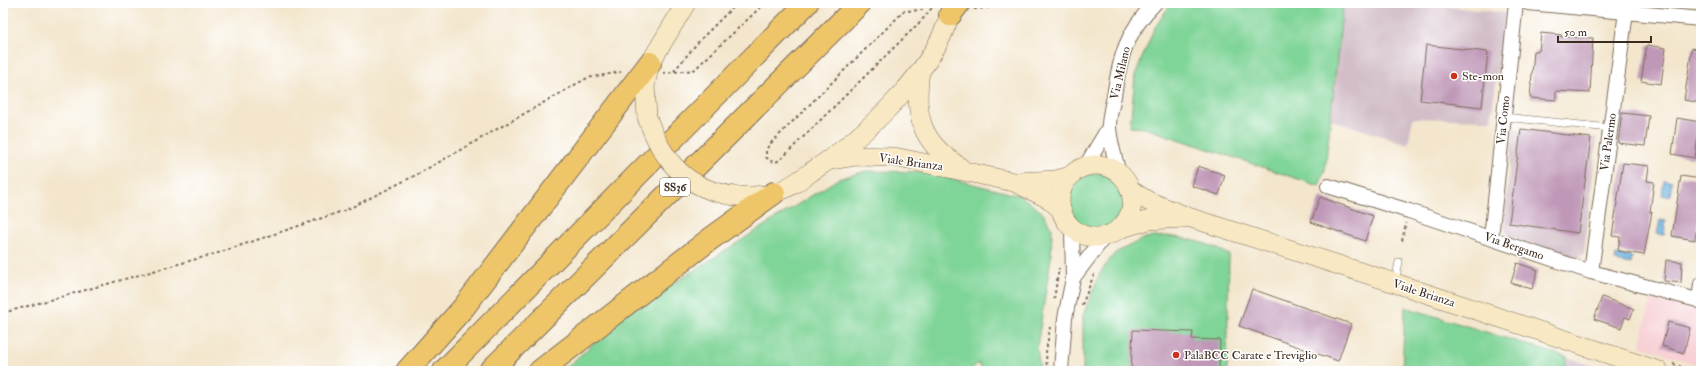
<svg xmlns="http://www.w3.org/2000/svg" width="1704" height="374" font-family="'IM FELL Double Pica',serif">
<rect width="100%" height="100%" fill="#fff"/>
<filter id="ink" filterUnits="userSpaceOnUse"><feTurbulence type="fractalNoise" baseFrequency=".025" numOctaves="2"/><feDisplacementMap in="SourceGraphic" scale="8" xChannelSelector="R" yChannelSelector="G"/><feConvolveMatrix kernelMatrix="1 2 1 2 8 2 1 2 1" color-interpolation-filters="sRGB"/></filter>
<filter id="wash" filterUnits="userSpaceOnUse"><feTurbulence type="fractalNoise" baseFrequency=".012" numOctaves="4" result="noise"/><feDisplacementMap in="SourceGraphic" scale="16" xChannelSelector="R" yChannelSelector="G"/><feGaussianBlur stdDeviation="0.9" result="paint"/><feColorMatrix in="noise" values="0 0 0 0 0 0 0 0 0 0 0 0 0 0 0 0 0 1.4 0 .05"/><feComposite in="paint" operator="in"/></filter>
<g filter="url(#wash)">
<rect width="100%" height="100%" fill="#f3e6cd"/>
<polygon fill="#f7cfd4" points="1651,299 1701,312 1701,366 1640,345"/>
<g fill="#d2bdc8">
<polygon points="1343,3 1416,3 1505,13 1491,120 1413,118 1408,144 1331,120"/>
<polygon points="1513,128 1591,138 1597,137 1584,253 1577,259 1509,236 1504,228"/>
<polygon points="1567,357 1606,371 1565,371"/>
</g>
<g fill="#7fd497" stroke="#5d7f5a">
<polygon points="1171,3 1343,3 1325,170 1319,186 1145,128 1130,127 1135,75 1154,29"/>
<polygon points="866,171 925,172 1021,196 1043,213 1052,229 1051,258 1037,347 1040,371 983,371 979,363 968,371 563,371 628,312 838,179"/>
<circle cx="1096" cy="201" r="28"/>
<path d="M1168,236C1190,239 1211,243 1229,255L1227,371H1083V315L1100,273L1115,253L1145,238Z"/>
<polygon points="1405,307 1567,357 1565,371 1402,371"/>
</g>
<g fill="#69b1e1" stroke="#526e80">
<polygon points="1664,180 1672,181 1670,196 1662,195"/>
<polygon points="1660,220 1666,221 1664,235 1657,234"/>
<polygon points="1616,255 1632,257 1631,264 1615,261"/>
</g>
<g id="blocks">
<g fill="#bf97b7">
<polygon points="1541,33 1561,35 1561,37 1593,38 1590,93 1556,91 1556,100 1530,98 1534,51 1539,51"/>
<polygon points="1426,45 1488,52 1482,107 1420,100"/>
<polygon points="1647,45 1666,48 1661,84 1641,81"/>
<polygon points="1692,48 1701,50 1701,103 1684,100"/>
<polygon points="1622,113 1649,116 1645,146 1618,143"/>
<polygon points="1677,118 1700,122 1695,158 1672,154"/>
<polygon points="1521,129 1591,138 1578,233 1509,223"/>
<polygon points="1623,163 1649,166 1647,181 1654,182 1650,212 1652,212 1644,255 1618,251 1620,237 1612,236"/>
<polygon points="1198,166 1225,175 1219,195 1192,186"/>
<polygon points="1681,176 1701,179 1701,200 1695,240 1672,236"/>
<polygon points="1320,197 1373,216 1365,241 1311,222"/>
<polygon points="1666,260 1682,262 1681,283 1664,281"/>
<polygon points="1517,263 1538,270 1532,289 1511,283"/>
<polygon points="1252,289 1351,324 1338,361 1239,326"/>
<polygon points="1602,297 1634,309 1630,319 1625,317 1621,328 1594,319"/>
<polygon points="1668,322 1690,328 1684,353 1662,346"/>
<polygon points="1133,330 1193,332 1192,339 1220,340 1219,371 1131,371"/>
</g>
</g>
</g>
<g filter="url(#ink)">
<use href="#blocks" fill-opacity="0" stroke="#7b6c5b" stroke-width="1"/>
<g fill="none" stroke-linecap="round" stroke-linejoin="round">
<g stroke="#7b6c5b" stroke-width="8">
<g id="service">
<polyline points="1504,117 1610,128"/>
<polyline points="1395,282 1399,262"/>
</g>
</g>
<g stroke="#7b6c5b" stroke-width="16">
<g id="minor">
<polyline points="1528,3 1701,19"/>
<polyline points="1085,167 1109,127"/>
<path d="M1119,174C1116,161 1109,139 1109,126C1109,116 1112,106 1114,96C1120,57 1126,32 1155,3"/>
<polyline points="1328,186 1409,211 1591,272 1701,301"/>
<polyline points="1491,238 1516,3"/>
<polyline points="1591,272 1626,12"/>
<polyline points="1073,278 1105,236"/>
<polyline points="1699,301 1701,284"/>
<polyline points="1061,371 1065,318 1073,278 1072,228"/>
</g>
</g>
<g stroke="#7b6c5b" stroke-width="20">
<g id="secondary">
<path d="M920,71C914,115 920,142 960,167"/>
<polyline points="647,117 645,86 650,63 686,3"/>
<polyline points="830,160 856,156 894,157 968,172 1014,182 1047,198 1061,209"/>
<circle cx="1096" cy="201" r="36"/>
<polyline points="1017,182 1056,180 1071,176"/>
<polyline points="1129,189 1148,201 1188,217 1395,283 1659,371"/>
<path d="M735,196C748,196 762,197 774,193C788,189 800,180 811,172C862,139 943,66 952,3"/>
<polyline points="1119,229 1149,220 1184,218"/>
</g>
</g>
<g stroke="#7b6c5b" stroke-width="24">
<g id="trunk">
<polyline points="950,15 959,3"/>
<polyline points="407,371 464,307 650,63"/>
<polyline points="444,371 807,3"/>
<polyline points="490,371 860,3"/>
<polyline points="540,371 709,240 774,193"/>
</g>
</g>
<g stroke="#7b6c5b" stroke-width="2" stroke-dasharray="3 3" stroke-linecap="butt">
<polyline points="974,9 996,7 1012,3"/>
<polyline points="923,10 904,11 770,144 766,150 766,157 770,161 776,162 781,159 922,20 935,4"/>
<polyline points="674,71 699,41 737,3"/>
<polyline points="663,73 694,70 765,3"/>
<polyline points="1402,241 1406,223"/>
<polyline points="1054,299 1059,268"/>
<polyline points="1082,305 1095,272"/>
<polyline points="3,313 218,253 346,210 418,174 587,78 621,72"/>
<polyline points="1673,364 1693,371"/>
<polyline points="1047,371 1046,352 1050,327"/>
</g>
<use href="#service" stroke="#fff" stroke-width="7"/>
<use href="#minor" stroke="#fff" stroke-width="14"/>
<use href="#secondary" stroke="#f8e8c3" stroke-width="19"/>
<use href="#trunk" stroke="#eec569" stroke-width="22"/>
<g stroke="#7b6c5b" stroke-width="20" stroke-linecap="butt">
<path id="secondary-bridge" d="M647,117C662,161 687,190 735,196"/>
</g>
<use href="#secondary-bridge" stroke="#f8e8c3" stroke-width="19"/>
</g>
</g>
<g fill="#c8321e" stroke="#fff" stroke-width="1.5">
<circle cx="1454" cy="76" r="4"/>
<circle cx="1176" cy="355" r="4"/>
</g>
<g text-anchor="middle" stroke-width="3" stroke-linejoin="round" paint-order="stroke">
<rect fill="#fff" stroke="#766a62" stroke-width="1" x="660" y="178" width="30" height="18" rx="3"/>
<g font-size="11" font-weight="bold" fill="#3b2a1e">
<text x="675" y="191">SS36</text>
</g>
<g font-size="12" fill="#3b2a1e" stroke="#fff">
<text transform="translate(1120 73) rotate(-77)" y="4">Via Milano</text>
<text transform="translate(1503 120) rotate(-84)" y="4">Via Como</text>
<text transform="translate(1608 142) rotate(-82)" y="4">Via Palermo</text>
<text transform="translate(911 162) rotate(8)" y="4">Viale Brianza</text>
<text transform="translate(1514 246) rotate(19)" y="4">Via Bergamo</text>
<text transform="translate(1424 293) rotate(18)" y="4">Viale Brianza</text>
</g>
<g font-size="12" fill="#3b2a1e" stroke="#fff" text-anchor="start">
<text x="1462" y="80">Ste-mon</text>
<text x="1184" y="359">PalaBCC Carate e Treviglio</text>
</g>
</g>
<rect width="1704" height="374" fill="none" stroke="#fff" stroke-width="16"/>
<path d="M1558 36v6h93v-6" fill="none" stroke="#3b2a1e" stroke-width="2"/>
<text x="1564" y="36" font-size="12" fill="#3b2a1e" stroke="#ffffff" stroke-width="3" paint-order="stroke">50 m</text>
</svg>
